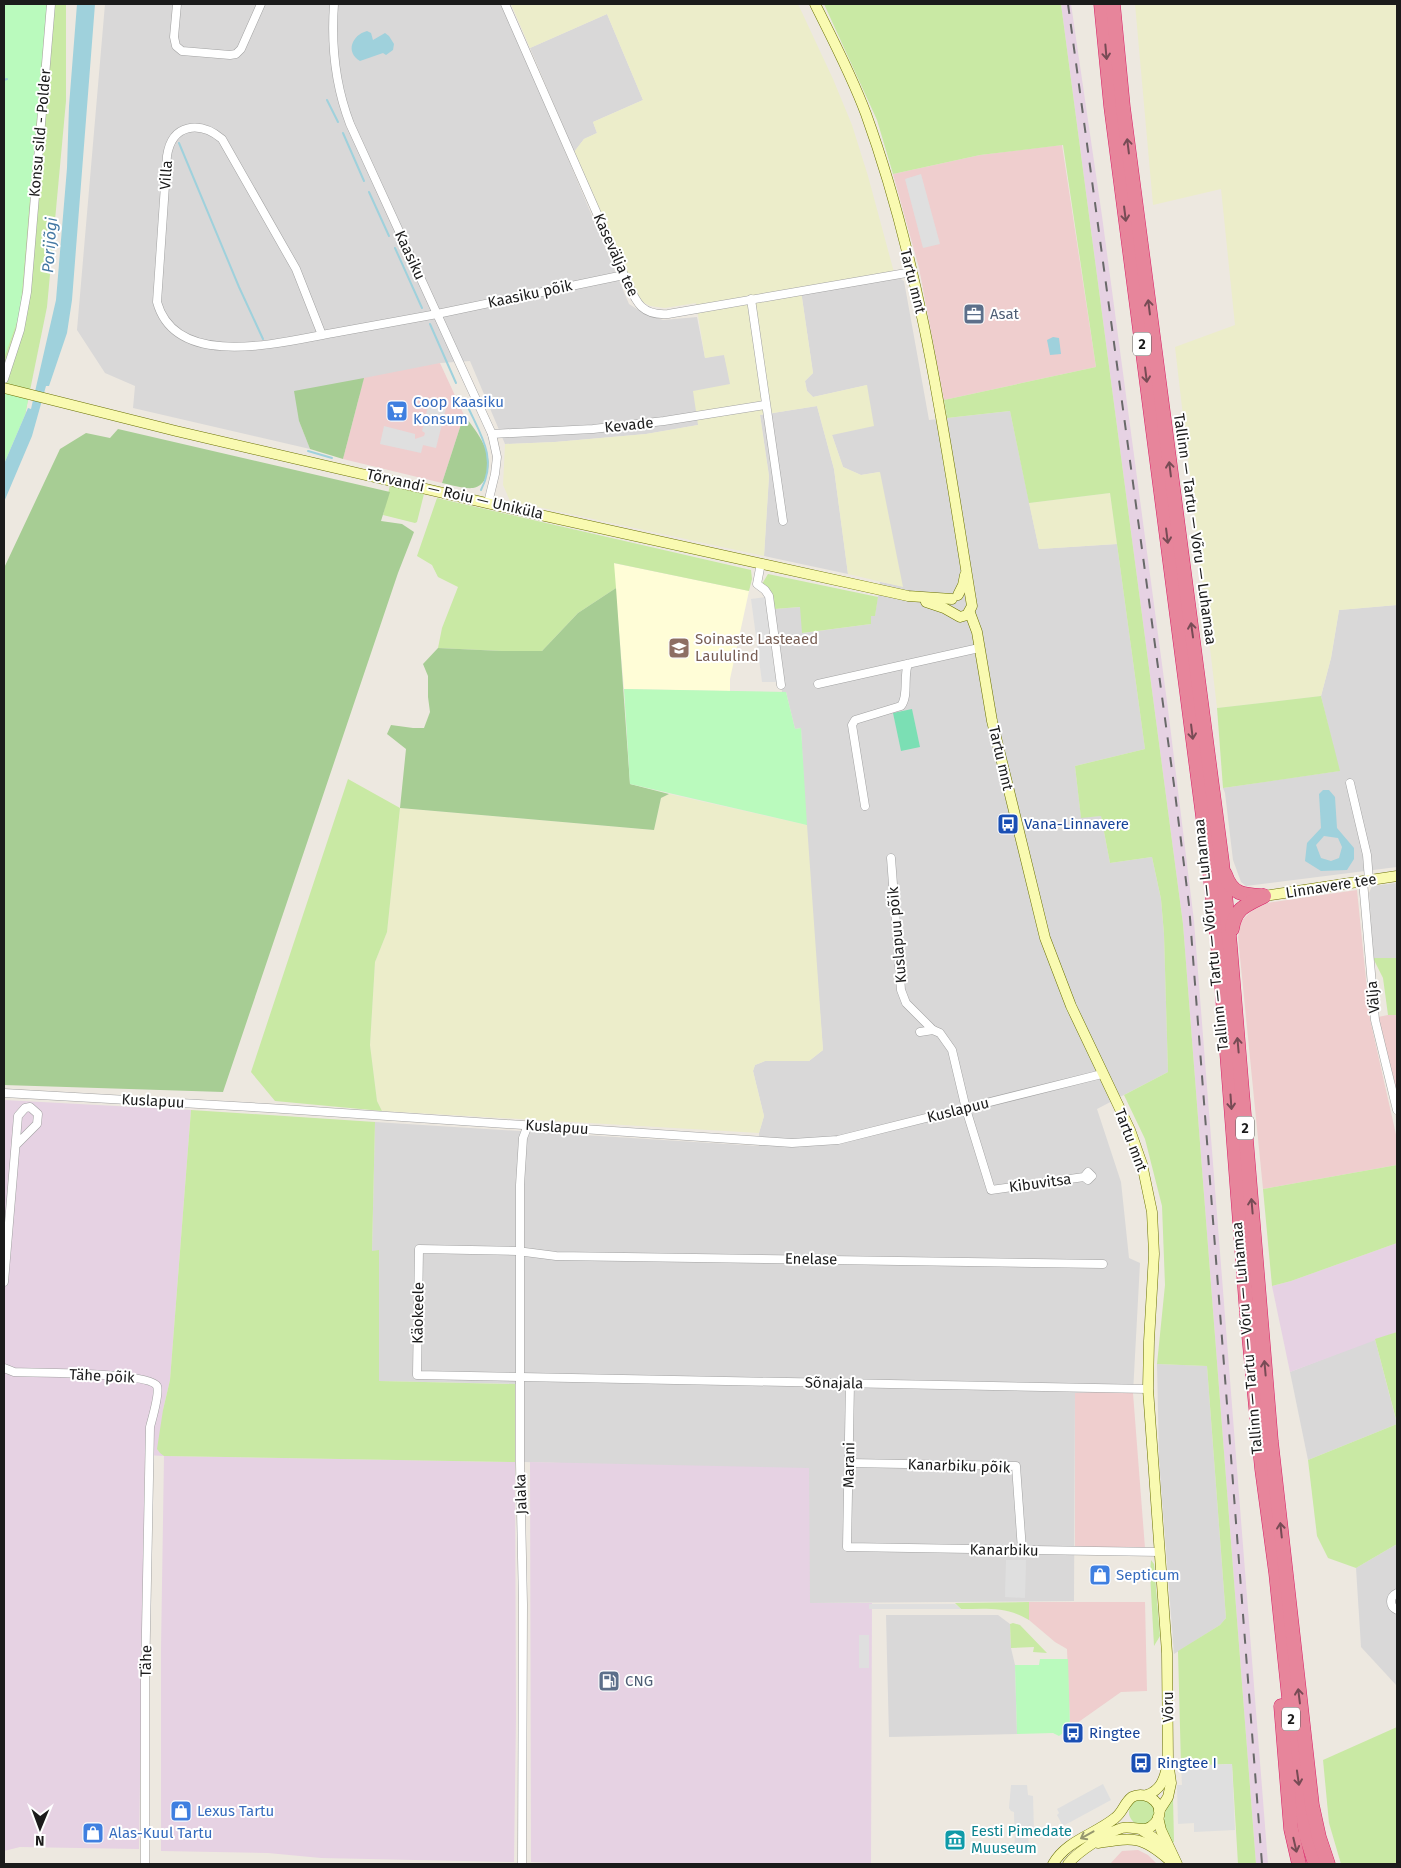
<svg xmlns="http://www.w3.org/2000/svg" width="1401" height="1868" font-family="'Fira Sans',sans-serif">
<rect width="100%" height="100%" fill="#ede8e0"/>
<g fill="#d9d8d8">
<polygon points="105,4 503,4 629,304 645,314 663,320 697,317 705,358 724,354 731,384 698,425 646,434 555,442 505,444 470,361 440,363 299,421 310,449 133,408 135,386 105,373 77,330"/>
<polygon points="607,14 643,100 593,122 597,133 584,139 574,152 530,48"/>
<polygon points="895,276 904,281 929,420 1010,411 1039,549 1117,544 1145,749 1075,766 1081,817 1101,816 1110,863 1152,857 1161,899 1164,934 1168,1072 1097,1109 1121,1182 1129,1258 1140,1263 1133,1393 1075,1393 1074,1601 810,1603 562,1463 523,1462 523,1384 379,1381 379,1251 372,1251 375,1122 759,1146 759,1133 764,1116 753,1071 755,1065 765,1061 809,1061 823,1050 807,849 801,728 795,729 786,692 782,692 774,609 801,607 803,633 871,624 871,616 875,615 880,582 902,586 879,472 861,475 843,467 832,435 867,385 813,397 807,391 805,381 813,373 801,291"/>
<polygon points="817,406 834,469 848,574 764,556 769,476 760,415"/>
<polygon points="1397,605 1397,867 1246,886 1241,882 1233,860 1225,793 1223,788 1339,771 1321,696 1331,658 1339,610"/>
<polygon points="1397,883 1397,958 1373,958 1369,893 1372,886"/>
<polygon points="1375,1339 1397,1424 1308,1460 1290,1372"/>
<polygon points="1157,1364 1207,1366 1226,1618 1220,1625 1174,1654 1159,1460"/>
<polygon points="1397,1544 1397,1686 1361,1647 1356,1568"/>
<polygon points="886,1615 998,1615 1010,1624 1011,1648 1015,1665 1017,1734 889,1737"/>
</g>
<g fill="#efcece">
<polygon points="1062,145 1096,367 944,400 919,268 893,174 980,155"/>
<polygon points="440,363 464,415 442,483 343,459 364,378"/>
<polygon points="1357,890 1370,1019 1397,1139 1397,1165 1263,1189 1238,937 1241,921 1259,904"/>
<polygon points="1388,1015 1397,1015 1397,1093 1378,1017"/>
<polygon points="1103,1392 1133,1393 1145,1548 1075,1547 1075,1393"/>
<polygon points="1029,1602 1145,1602 1147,1691 1121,1692 1070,1728 1067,1649 1055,1642 1029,1620"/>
<polygon points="1138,1850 1148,1855 1157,1864 1110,1864 1122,1851"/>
</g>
<g fill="#e6d2e3">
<polygon points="1061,4 1071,4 1102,216 1168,709 1194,921 1268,1864 1256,1864 1183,924"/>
<polygon points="4,1100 191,1110 170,1380 163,1410 164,1456 515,1462 516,1717 514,1862 321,1858 268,1853 161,1851 161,1649 164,1456 145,1455 139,1849 20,1847 4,1851"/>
<polygon points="1397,1243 1397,1332 1290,1372 1272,1286 1291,1281"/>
<polygon points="530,1462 809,1468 810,1603 872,1603 871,1864 576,1864 531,1862"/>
</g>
<polygon fill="#fffdd7" points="613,563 749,591 730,679 730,691 624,689"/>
<g fill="#ecedca">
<polygon points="511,4 798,4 833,79 852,125 868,176 895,276 801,291 813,373 805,381 807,391 813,397 867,385 874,426 832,435 843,467 861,475 880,472 903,587 848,574 834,469 817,406 760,415 769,476 764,556 510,501 503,485 505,444 555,442 646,434 698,425 693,391 730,384 724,355 705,358 696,303 665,308 650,306 639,300 574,152 584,139 597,133 593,122 643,100 607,14 530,48"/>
<polygon points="1135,4 1397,4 1397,605 1339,610 1331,658 1321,696 1217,708 1175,347 1235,325 1221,189 1153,205"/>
<polygon points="1110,493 1117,544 1039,549 1029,503"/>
<polygon points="669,794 807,825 823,1050 809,1061 765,1061 755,1065 753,1071 764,1116 759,1133 382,1111 377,1101 370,1045 375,962 387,932 400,808 654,830 661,798"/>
</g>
<g fill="#c9e9a4">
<polygon points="4,4 66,4 66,101 47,307 25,415 4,406"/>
<polygon points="824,4 1061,4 1183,924 1256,1864 1238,1864 1232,1764 1181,1766 1178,1651 1220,1625 1226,1618 1207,1366 1157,1364 1165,1285 1162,1206 1145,1139 1124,1095 1168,1072 1164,934 1161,899 1152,857 1110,863 1101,816 1081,818 1075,766 1145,749 1110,493 1029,503 1010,411 947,418 944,400 1096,367 1063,145 980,155 893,174 877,120"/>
<polygon points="390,485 424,494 417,522 415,523 383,515"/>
<polygon points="437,498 751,570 752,579 749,591 614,563 616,588 578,613 542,651 502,651 438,648 442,628 458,587 438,577 432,565 417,556"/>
<polygon points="768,574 878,597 875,616 871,616 871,624 802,633 800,607 774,609 762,584"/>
<polygon points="1321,696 1340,771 1223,788 1217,708"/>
<polygon points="348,779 400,808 387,932 375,962 370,1045 377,1101 382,1111 275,1101 251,1072"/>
<polygon points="1373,958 1397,958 1397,1015 1388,1015 1383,978"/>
<polygon points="191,1110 375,1122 372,1251 379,1250 379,1381 515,1384 515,1462 164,1456 160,1453 157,1449 163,1410 170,1380"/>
<polygon points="1397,1165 1397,1243 1291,1281 1272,1286 1263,1189"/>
<polygon points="1397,1332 1397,1423 1375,1339"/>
<polygon points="1397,1424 1397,1544 1356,1568 1328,1558 1317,1536 1308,1460"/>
<polygon points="1151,1560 1154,1564 1160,1636 1154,1646 1150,1573"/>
<path d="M1029,1602V1620C1006,1606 986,1609 961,1609L955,1603Z"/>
<polygon points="1013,1623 1020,1625 1047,1653 1033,1652 1034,1647 1011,1648 1010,1624"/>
<polygon points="1397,1727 1397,1864 1341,1864 1329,1823 1323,1760"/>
<path d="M1172,1796L1173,1797L1174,1842L1172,1843C1161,1823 1162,1816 1172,1796Z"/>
<circle cx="1142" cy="1812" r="13"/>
</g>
<g fill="#a7cd94">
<polygon points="364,378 343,459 310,449 299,421 294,391"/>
<path d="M464,415C477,432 497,456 485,479C483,483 479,487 473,488C464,489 452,485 442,483Z"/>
<polygon points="118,429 390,492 381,521 402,524 414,532 398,573 223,1092 4,1085 4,568 60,449 86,433 110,438"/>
<polygon points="616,588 630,784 669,794 661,798 654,830 400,808 406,749 387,734 391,725 413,728 424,728 430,712 428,697 428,676 423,664 438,648 502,651 542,651 578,613"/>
</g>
<g fill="#bafabd">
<polygon points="4,4 46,4 46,11 20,314 4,358"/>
<polygon points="4,393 28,400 25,415 4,464"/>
<polygon points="624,689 786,692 795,729 801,728 807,825 630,784"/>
<polygon points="1040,1659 1068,1659 1070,1728 1059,1736 1053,1733 1017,1734 1015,1665 1039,1665"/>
</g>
<polygon fill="#7bdfb4" points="912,709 920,747 901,751 893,713"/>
<g fill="#dfdfdf">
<polygon points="921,174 940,244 923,248 905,179"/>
<polygon points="433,405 446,408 436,448 423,445 421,453 380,444 384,426 415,434 415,439 424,436 425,433 422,431 428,406"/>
<polygon points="765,597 776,680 776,682 762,682 751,599"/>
<polygon points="1006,1560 1026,1560 1025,1598 1005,1597"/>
<polygon points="869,1604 955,1604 961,1609 869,1609"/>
<rect x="859" y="1635" width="10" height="33"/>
<polygon points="1232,1764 1235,1830 1194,1832 1194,1823 1178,1824 1177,1785 1182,1785 1181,1766"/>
<polygon points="1103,1784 1111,1800 1063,1826 1057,1815 1059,1813 1057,1809"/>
<polygon points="1011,1785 1027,1785 1028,1795 1033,1796 1034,1832 1028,1833 1029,1853 1015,1853 1014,1812 1011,1811 1009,1808"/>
</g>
<g fill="#9fd1dc" fill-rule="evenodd">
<polygon points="77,4 95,4 72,300 67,333 49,386 46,386 32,436 4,502 4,464 28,408 31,409 56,300 67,168 69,106"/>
<path d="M367,31L371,33L373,40L385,33L389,36L394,44L393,50L386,55L383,53L360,61C345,52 352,35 367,31Z"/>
<polygon points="1053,337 1059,338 1061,354 1050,355 1047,340"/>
<path d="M1323,790H1329L1335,797L1337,828L1354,848V859L1347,870L1321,871L1305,861L1307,843L1321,828L1319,794ZM1324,836L1338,838L1342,847L1339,858L1331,861L1321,858L1316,845Z"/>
</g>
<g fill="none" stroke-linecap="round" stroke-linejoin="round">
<g stroke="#9fd1dc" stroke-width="2">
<polyline points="4,80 7,79"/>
<polyline points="327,100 338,122"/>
<polyline points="343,133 364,181"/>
<polyline points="179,143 239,287 263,339"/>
<polyline points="369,192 389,236"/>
<polyline points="395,248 422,308"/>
<polyline points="430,324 456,383"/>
<path d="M467,405C480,434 498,458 481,490"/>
<polyline points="308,451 332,458"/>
</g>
<g stroke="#a2a2a2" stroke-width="9">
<g id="street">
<polyline points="177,4 174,37 176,46 182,51 230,55 236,54 241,49 261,4"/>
<path d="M334,4C331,45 335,85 350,124L492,434L497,457L495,474L488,503"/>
<path d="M505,4L624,275C635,298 638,316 668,314L912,272"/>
<polyline points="751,299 783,521"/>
<path d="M322,335L296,269L222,139C200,121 172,123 167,156L157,302C176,371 282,342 333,333L437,314L624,275"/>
<polyline points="4,379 20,330 27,292 51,4"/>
<polyline points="492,434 593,429 664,421 765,405"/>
<polyline points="761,563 757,584 765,590 769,596 781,685"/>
<polyline points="818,684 979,648"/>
<polyline points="1350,783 1367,855 1369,880"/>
<path d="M865,806L852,725L855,720L901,706C909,696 903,677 908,664"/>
<polyline points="891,858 901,990 906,1003 933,1030"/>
<polyline points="1363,881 1375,1020 1397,1110"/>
<polyline points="920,1032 933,1030 940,1033 952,1050 966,1109 991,1190 1084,1177 1088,1172 1092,1176 1088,1180 1084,1177"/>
<polyline points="4,1093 268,1108 792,1143 838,1140 1102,1074"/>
<polyline points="1103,1264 556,1256 517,1251 419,1249 417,1375 1148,1389"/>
<polyline points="4,1282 18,1116 25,1108 30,1107 38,1114 37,1124 16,1145"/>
<path d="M4,1368L14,1372C34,1373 150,1372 157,1386C160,1393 152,1419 150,1427L145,1681V1864"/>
<polyline points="850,1383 847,1547 1160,1552"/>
<polyline points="849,1463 1016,1466 1022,1550"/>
<path d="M1397,1593C1389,1597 1389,1606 1397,1610"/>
<polyline points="522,1864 523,1604 520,1463 520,1185 523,1138 528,1125"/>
</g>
</g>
<g stroke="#6a7103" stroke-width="11">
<g id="secondary">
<path d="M815,4C833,40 852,76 866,114C923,272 945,441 972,606L967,615L960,617L944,608L926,602"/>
<polyline points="4,388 176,431 504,507 908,596 952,599"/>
<polyline points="958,595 963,585 965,575"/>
<polyline points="970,613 977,632 992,721 1045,938 1071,1006 1130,1130 1142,1164 1152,1212 1154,1254 1149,1341 1148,1389 1167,1653 1168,1761 1171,1783 1168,1797 1159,1811"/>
<polyline points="1264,896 1397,876"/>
<path d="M1147,1795C1160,1790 1164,1781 1167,1767"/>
<polyline points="1158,1817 1161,1830 1177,1864"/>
<polyline points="1142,1830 1154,1838 1164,1850"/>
<path d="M1098,1843C1132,1838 1140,1835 1168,1859"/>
<path d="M1053,1864C1067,1840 1094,1835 1115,1818C1123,1812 1124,1803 1132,1797C1148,1789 1169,1807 1155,1823C1145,1835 1134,1825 1122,1828C1108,1832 1077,1852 1068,1864"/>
</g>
</g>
<g stroke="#d82067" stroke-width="15">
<g id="highway">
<polyline points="1101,4 1111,106 1209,863 1221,974 1247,1315 1262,1469 1276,1573 1297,1775 1306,1835 1315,1864"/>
<polyline points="1113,4 1123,107 1222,862 1230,946 1271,1441 1312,1805 1319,1837 1328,1864"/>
<path d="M1225,874C1232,895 1244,895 1263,896"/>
<path d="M1232,929C1235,908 1246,905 1264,896"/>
<polyline points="1281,1706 1291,1829 1299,1864"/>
</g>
</g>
<use href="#street" stroke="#fff" stroke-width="8"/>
<use href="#secondary" stroke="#f9fab1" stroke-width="10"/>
<use href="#highway" stroke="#e7859b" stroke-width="14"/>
<polyline stroke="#696969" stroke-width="2" stroke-dasharray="10 10" stroke-linecap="butt" points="1068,4 1174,785 1189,905 1262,1864"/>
</g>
<defs><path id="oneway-shaft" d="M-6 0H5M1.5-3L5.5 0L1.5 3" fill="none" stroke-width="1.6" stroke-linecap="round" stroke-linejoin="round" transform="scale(1.25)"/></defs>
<g stroke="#774b55">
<use href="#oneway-shaft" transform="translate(1106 52) rotate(85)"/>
<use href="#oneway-shaft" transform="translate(1128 146) rotate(-97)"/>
<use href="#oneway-shaft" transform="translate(1125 214) rotate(83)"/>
<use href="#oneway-shaft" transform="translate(1149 307) rotate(-97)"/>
<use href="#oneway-shaft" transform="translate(1146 375) rotate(83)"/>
<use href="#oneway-shaft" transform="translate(1170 469) rotate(-97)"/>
<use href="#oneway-shaft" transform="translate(1167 536) rotate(83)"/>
<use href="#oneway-shaft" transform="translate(1192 630) rotate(-98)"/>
<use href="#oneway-shaft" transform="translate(1192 732) rotate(83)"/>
<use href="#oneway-shaft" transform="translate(1238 1045) rotate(-95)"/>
<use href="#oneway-shaft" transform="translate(1231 1102) rotate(86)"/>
<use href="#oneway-shaft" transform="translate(1252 1206) rotate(-95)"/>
<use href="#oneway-shaft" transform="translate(1265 1368) rotate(-95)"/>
<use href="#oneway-shaft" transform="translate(1281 1530) rotate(-96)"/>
<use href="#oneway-shaft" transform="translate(1299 1696) rotate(-97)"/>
<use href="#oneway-shaft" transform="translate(1298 1778) rotate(82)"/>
<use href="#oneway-shaft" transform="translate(1295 1845) rotate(77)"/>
</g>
<use stroke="#95966e" href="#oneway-shaft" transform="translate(1087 1835) rotate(151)"/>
<defs>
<g id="office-square" transform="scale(1.125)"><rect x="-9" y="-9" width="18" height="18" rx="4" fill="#5c6f8a" stroke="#fff"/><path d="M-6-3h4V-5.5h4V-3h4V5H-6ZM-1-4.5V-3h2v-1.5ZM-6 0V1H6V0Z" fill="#fff"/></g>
<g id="supermarket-square" transform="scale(1.125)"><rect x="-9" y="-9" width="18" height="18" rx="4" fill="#3f7fe0" stroke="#fff"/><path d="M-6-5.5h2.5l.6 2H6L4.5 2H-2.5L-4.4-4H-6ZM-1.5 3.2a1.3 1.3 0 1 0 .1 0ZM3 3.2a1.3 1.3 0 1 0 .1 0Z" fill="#fff"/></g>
<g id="school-square" transform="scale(1.125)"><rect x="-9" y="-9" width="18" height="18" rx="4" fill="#8d6e63" stroke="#fff"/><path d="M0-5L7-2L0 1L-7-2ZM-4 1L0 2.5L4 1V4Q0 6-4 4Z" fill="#fff"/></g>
<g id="bus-square" transform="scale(1.125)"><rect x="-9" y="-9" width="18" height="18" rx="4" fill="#1a4fb4" stroke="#fff"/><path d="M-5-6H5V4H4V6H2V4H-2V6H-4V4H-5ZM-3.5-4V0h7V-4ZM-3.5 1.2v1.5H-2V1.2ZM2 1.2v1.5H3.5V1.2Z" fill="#fff"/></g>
<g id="shop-square" transform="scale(1.125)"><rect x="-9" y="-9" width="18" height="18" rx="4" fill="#3f7fe0" stroke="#fff"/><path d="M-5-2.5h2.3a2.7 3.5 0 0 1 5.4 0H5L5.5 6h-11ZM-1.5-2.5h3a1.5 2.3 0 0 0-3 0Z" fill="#fff"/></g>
<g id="fuel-square" transform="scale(1.125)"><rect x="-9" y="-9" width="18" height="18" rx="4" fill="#5c6f8a" stroke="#fff"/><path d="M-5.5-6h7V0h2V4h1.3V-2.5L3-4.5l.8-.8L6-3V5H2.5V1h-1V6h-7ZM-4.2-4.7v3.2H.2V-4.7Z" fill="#fff"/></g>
<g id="museum-square" transform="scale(1.125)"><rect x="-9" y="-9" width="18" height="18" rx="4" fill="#0f9aa8" stroke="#fff"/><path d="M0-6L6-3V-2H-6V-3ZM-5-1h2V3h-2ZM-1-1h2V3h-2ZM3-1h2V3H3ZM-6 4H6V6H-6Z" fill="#fff"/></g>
</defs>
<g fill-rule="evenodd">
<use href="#office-square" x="974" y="314"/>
<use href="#supermarket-square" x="397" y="411"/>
<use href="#school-square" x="679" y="648"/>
<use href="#bus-square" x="1008" y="824"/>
<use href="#shop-square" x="1100" y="1575"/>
<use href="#fuel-square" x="609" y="1681"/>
<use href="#bus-square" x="1073" y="1733"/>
<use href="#bus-square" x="1141" y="1763"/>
<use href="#shop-square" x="181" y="1811"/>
<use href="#shop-square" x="93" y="1833"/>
<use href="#museum-square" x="955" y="1840"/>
</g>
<g text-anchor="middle" stroke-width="4" stroke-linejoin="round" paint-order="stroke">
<g fill="#fff" stroke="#5f5f5f" stroke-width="1">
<rect x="1133" y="332.5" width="18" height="23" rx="4"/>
<rect x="1236" y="1116.5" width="18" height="23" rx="4"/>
<rect x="1282" y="1707.5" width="18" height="23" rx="4"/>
</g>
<g font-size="14" font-weight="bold" fill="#1b1b1b">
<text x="1142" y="349">2</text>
<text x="1245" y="1133">2</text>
<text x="1291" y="1724">2</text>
</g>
<g font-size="15" fill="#1b1b1b" stroke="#fff">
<text transform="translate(40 133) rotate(-85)" y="5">Konsu sild - Polder</text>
<text transform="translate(166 175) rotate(-86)" y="5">Villa</text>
<text transform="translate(410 255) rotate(65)" y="5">Kaasiku</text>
<text transform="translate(616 255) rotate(66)" y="5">Kasevälja tee</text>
<text transform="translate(913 281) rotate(76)" y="5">Tartu mnt</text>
<text transform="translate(530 294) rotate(-12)" y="5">Kaasiku põik</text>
<text transform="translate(629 425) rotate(-6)" y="5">Kevade</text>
<text transform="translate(455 494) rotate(13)" y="5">Tõrvandi — Roiu — Uniküla</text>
<text transform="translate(1195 529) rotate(82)" y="5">Tallinn — Tartu — Võru — Luhamaa</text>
<text transform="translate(1001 758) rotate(77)" y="5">Tartu mnt</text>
<text transform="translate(1331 886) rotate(-9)" y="5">Linnavere tee</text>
<text transform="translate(897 935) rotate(-95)" y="5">Kuslapuu põik</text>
<text transform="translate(1211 935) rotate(-96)" y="5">Tallinn — Tartu — Võru — Luhamaa</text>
<text transform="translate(1373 997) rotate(-95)" y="5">Välja</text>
<text transform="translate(153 1101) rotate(3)" y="5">Kuslapuu</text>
<text transform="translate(958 1110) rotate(-14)" y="5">Kuslapuu</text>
<text transform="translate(557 1127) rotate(4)" y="5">Kuslapuu</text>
<text transform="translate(1131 1140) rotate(69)" y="5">Tartu mnt</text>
<text transform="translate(1040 1183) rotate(-8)" y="5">Kibuvitsa</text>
<text transform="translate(811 1259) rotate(1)" y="5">Enelase</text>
<text transform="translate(418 1313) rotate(-89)" y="5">Käokeele</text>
<text transform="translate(1247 1338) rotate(-95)" y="5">Tallinn — Tartu — Võru — Luhamaa</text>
<text transform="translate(102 1376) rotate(3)" y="5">Tähe põik</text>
<text transform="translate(834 1383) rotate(1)" y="5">Sõnajala</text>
<text transform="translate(849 1465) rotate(-89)" y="5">Marani</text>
<text transform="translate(959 1466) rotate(2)" y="5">Kanarbiku põik</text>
<text transform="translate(521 1494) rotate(-92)" y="5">Jalaka</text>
<text transform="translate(1004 1550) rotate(1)" y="5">Kanarbiku</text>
<text transform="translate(146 1661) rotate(-89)" y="5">Tähe</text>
<text transform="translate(1168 1707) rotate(-91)" y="5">Võru</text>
</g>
<g font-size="15" fill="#4e5e75" stroke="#fff" text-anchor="start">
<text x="990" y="319">Asat</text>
<text x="625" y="1686">CNG</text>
</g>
<g font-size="15" fill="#366cbe" stroke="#fff" text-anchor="start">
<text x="413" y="407">Coop Kaasiku<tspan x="413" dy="17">Konsum</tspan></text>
<text x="1116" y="1580">Septicum</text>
<text x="197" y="1816">Lexus Tartu</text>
<text x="109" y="1838">Alas-Kuul Tartu</text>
</g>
<g font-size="15" fill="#785e54" stroke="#fff" text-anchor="start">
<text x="695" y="644">Soinaste Lasteaed<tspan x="695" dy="17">Laululind</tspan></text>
</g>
<g font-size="15" fill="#164399" stroke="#fff" text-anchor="start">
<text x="1024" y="829">Vana-Linnavere</text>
<text x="1089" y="1738">Ringtee</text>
<text x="1157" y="1768">Ringtee I</text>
</g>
<g font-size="15" fill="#0d838f" stroke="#fff" text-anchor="start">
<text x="971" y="1836">Eesti Pimedate<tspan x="971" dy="17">Muuseum</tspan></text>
</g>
<g font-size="16" font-style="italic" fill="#4478a3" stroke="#fff">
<text transform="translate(49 245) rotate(-86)" y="6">Porijõgi</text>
</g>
</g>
<rect width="1401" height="1868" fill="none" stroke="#1b1b1b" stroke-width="10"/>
<g transform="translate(40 1828) rotate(181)" stroke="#ffffff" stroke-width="4" paint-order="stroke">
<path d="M0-4L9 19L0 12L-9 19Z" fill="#1b1b1b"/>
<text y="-8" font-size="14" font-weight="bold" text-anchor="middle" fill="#1b1b1b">N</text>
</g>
</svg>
